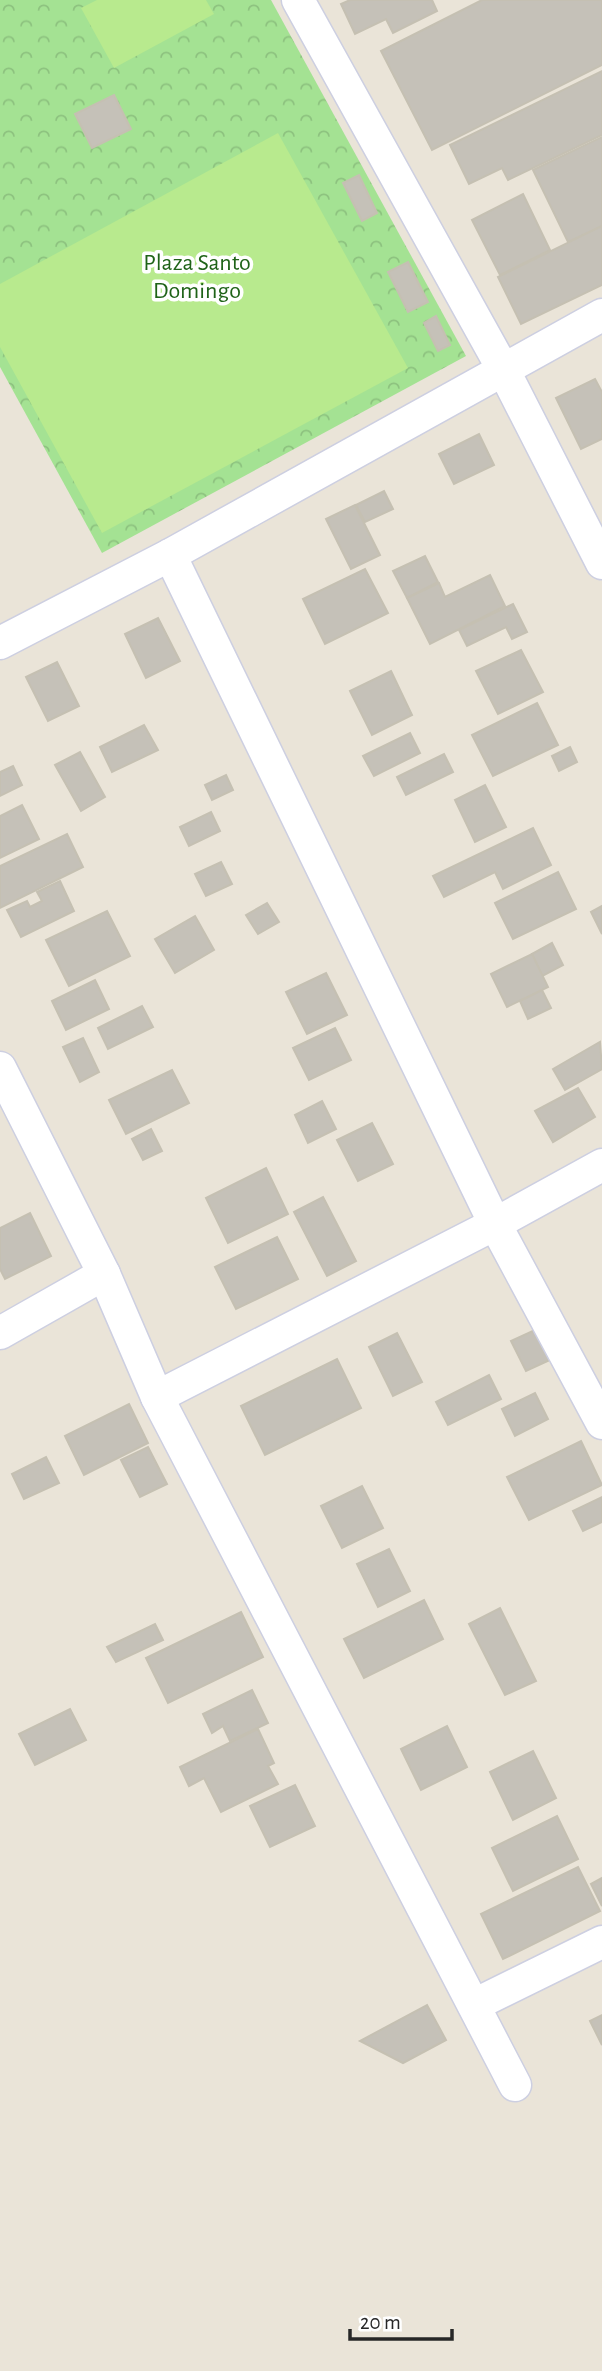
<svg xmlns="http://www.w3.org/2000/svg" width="602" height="2371" font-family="'Alegreya Sans',sans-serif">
<defs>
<pattern id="park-crowns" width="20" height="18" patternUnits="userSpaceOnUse" patternTransform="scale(1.75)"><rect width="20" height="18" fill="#a4e293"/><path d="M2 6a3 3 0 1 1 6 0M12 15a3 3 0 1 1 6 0" fill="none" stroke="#8dc27f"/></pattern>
</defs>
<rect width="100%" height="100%" fill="#eae4d8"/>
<polygon fill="url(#park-crowns)" points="0,0 271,0 466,356 102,553 0,367"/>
<g fill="#b8ea8e">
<polygon points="97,0 206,0 214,14 114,68 81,8"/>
<polygon points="278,133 408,368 102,533 0,347 0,284"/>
</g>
<g fill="#c5c1b8" stroke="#c5c0b2" stroke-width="2">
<polygon points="350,0 432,0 437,11 393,33 386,19 355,34 341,4"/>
<polygon points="482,0 602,0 602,65 432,150 381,51"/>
<polygon points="602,71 602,135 508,180 502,168 469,184 450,145"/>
<polygon points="114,95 131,129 92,148 75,114"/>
<polygon points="602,137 602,226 568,242 533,170"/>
<polygon points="359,175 377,213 362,221 343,183"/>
<polygon points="523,194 550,250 500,275 472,220"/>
<polygon points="602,226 602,285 521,324 498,277"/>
<polygon points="408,262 428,302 408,312 388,272"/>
<polygon points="436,316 450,345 438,351 424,323"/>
<polygon points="595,379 602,392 602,439 581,449 556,398"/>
<polygon points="479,434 494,465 454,484 439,454"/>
<polygon points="384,491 393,509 365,522 356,505"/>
<polygon points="355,505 380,555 351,569 326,519"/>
<polygon points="425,556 438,582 407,598 393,571"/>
<polygon points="365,569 388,613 325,644 303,599"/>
<polygon points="490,575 505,606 430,644 407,598 439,583 445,597"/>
<polygon points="513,604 527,632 512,639 506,627 467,646 459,630"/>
<polygon points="158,618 180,661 146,678 125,634"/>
<polygon points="521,650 543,692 498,714 476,671"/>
<polygon points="57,662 79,706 48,721 26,677"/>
<polygon points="391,671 412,715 372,735 350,691"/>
<polygon points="537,703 558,745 493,776 472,735"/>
<polygon points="144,725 158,750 112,772 100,747"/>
<polygon points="410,733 420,753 374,776 363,756"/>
<polygon points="570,747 577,762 559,771 552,756"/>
<polygon points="80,752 105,797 81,811 55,765"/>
<polygon points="444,754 453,772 406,795 397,777"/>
<polygon points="13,766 22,785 0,796 0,772"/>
<polygon points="226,775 233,790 212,800 205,785"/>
<polygon points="485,785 506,827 475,842 455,800"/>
<polygon points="22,805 39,839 0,858 0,816"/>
<polygon points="211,812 220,831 189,846 180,827"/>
<polygon points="533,828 551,865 503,889 495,872 444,897 433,876"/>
<polygon points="67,834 83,867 0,908 0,866"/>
<polygon points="221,862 232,884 206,896 195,874"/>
<polygon points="558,872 576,909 513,939 495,903"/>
<polygon points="60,881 74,911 21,937 7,910 27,901 30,907 42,901 37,892"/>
<polygon points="267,903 279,922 258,934 246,915"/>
<polygon points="602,906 602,934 591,912"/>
<polygon points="107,911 130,956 69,986 46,940"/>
<polygon points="195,916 214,950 175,973 155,939"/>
<polygon points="552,943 563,965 542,976 532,954"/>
<polygon points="532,954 548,987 507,1007 491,974"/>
<polygon points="326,973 347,1015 307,1034 286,992"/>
<polygon points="95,980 109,1009 66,1030 52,1001"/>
<polygon points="542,990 551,1008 528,1019 520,1001"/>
<polygon points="142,1006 153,1027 108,1049 98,1028"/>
<polygon points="335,1028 351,1060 309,1080 293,1048"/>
<polygon points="83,1038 99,1072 80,1082 63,1047"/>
<polygon points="600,1042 602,1069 565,1090 553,1069"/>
<polygon points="172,1070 189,1103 126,1134 109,1100"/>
<polygon points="578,1088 595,1117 553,1142 535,1111"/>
<polygon points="322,1101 336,1129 308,1143 295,1115"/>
<polygon points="372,1123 393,1164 358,1181 337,1140"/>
<polygon points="151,1129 162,1151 143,1160 132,1139"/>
<polygon points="266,1168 288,1214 228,1243 206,1198"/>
<polygon points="323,1197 356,1261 327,1276 294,1212"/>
<polygon points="30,1213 51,1256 5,1279 0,1269 0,1228"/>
<polygon points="277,1237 298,1279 236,1309 215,1267"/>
<polygon points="537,1329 552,1359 526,1371 511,1341"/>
<polygon points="397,1333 422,1382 393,1396 369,1347"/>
<polygon points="337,1359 361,1408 265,1455 241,1406"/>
<polygon points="489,1375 501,1399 448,1425 436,1402"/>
<polygon points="535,1393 548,1419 515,1436 502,1409"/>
<polygon points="129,1404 148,1443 84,1475 65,1436"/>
<polygon points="581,1441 602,1485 529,1520 507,1477"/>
<polygon points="148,1447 167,1484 140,1497 121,1460"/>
<polygon points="46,1457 59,1483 24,1499 12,1474"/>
<polygon points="362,1486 383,1528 342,1548 321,1506"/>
<polygon points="602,1497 602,1522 583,1531 573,1511"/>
<polygon points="389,1549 410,1591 378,1607 357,1564"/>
<polygon points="424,1600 443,1639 364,1678 344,1639"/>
<polygon points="500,1608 536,1681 505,1695 469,1624"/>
<polygon points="241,1612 263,1657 168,1703 146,1658"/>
<polygon points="155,1624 163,1640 116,1662 107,1647"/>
<polygon points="252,1690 268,1723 230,1741 223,1726 212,1733 203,1714"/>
<polygon points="70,1709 86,1740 35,1765 19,1734"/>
<polygon points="447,1726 467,1767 421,1790 401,1749"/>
<polygon points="258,1729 274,1763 268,1766 278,1784 221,1812 204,1778 189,1786 180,1767"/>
<polygon points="533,1751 556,1798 513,1820 490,1772"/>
<polygon points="295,1785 315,1826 270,1847 250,1806"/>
<polygon points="557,1816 578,1859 513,1891 492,1848"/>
<polygon points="578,1867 600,1911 503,1959 481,1914"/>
<polygon points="602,1878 602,1906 591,1884"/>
<polygon points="427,2005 446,2040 403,2063 360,2041"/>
<polygon points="602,2015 602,2045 590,2021"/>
</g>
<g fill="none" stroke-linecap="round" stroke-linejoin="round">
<g stroke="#cdcfe1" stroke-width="35">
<g id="street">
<polyline points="298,0 503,369 602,563"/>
<polyline points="170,555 495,1224 602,1423"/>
<polyline points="0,643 170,555 602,315"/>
<polyline points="0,1068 104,1274 157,1397 515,2085"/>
<polyline points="0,1333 104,1274"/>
<polyline points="157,1397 495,1224 602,1165"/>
<polyline points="474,2005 602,1942"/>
</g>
</g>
<use href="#street" stroke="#fff" stroke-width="32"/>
</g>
<g text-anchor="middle" stroke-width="7" stroke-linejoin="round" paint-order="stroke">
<g font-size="24" fill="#1f6318" stroke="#fff">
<text x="197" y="270">Plaza Santo<tspan x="197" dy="28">Domingo</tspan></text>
</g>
</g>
<path d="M350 2329v10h102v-10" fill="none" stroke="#272727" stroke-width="3.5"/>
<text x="360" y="2329" font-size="21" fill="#272727" stroke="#ffffff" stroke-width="5" paint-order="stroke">20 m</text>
</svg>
